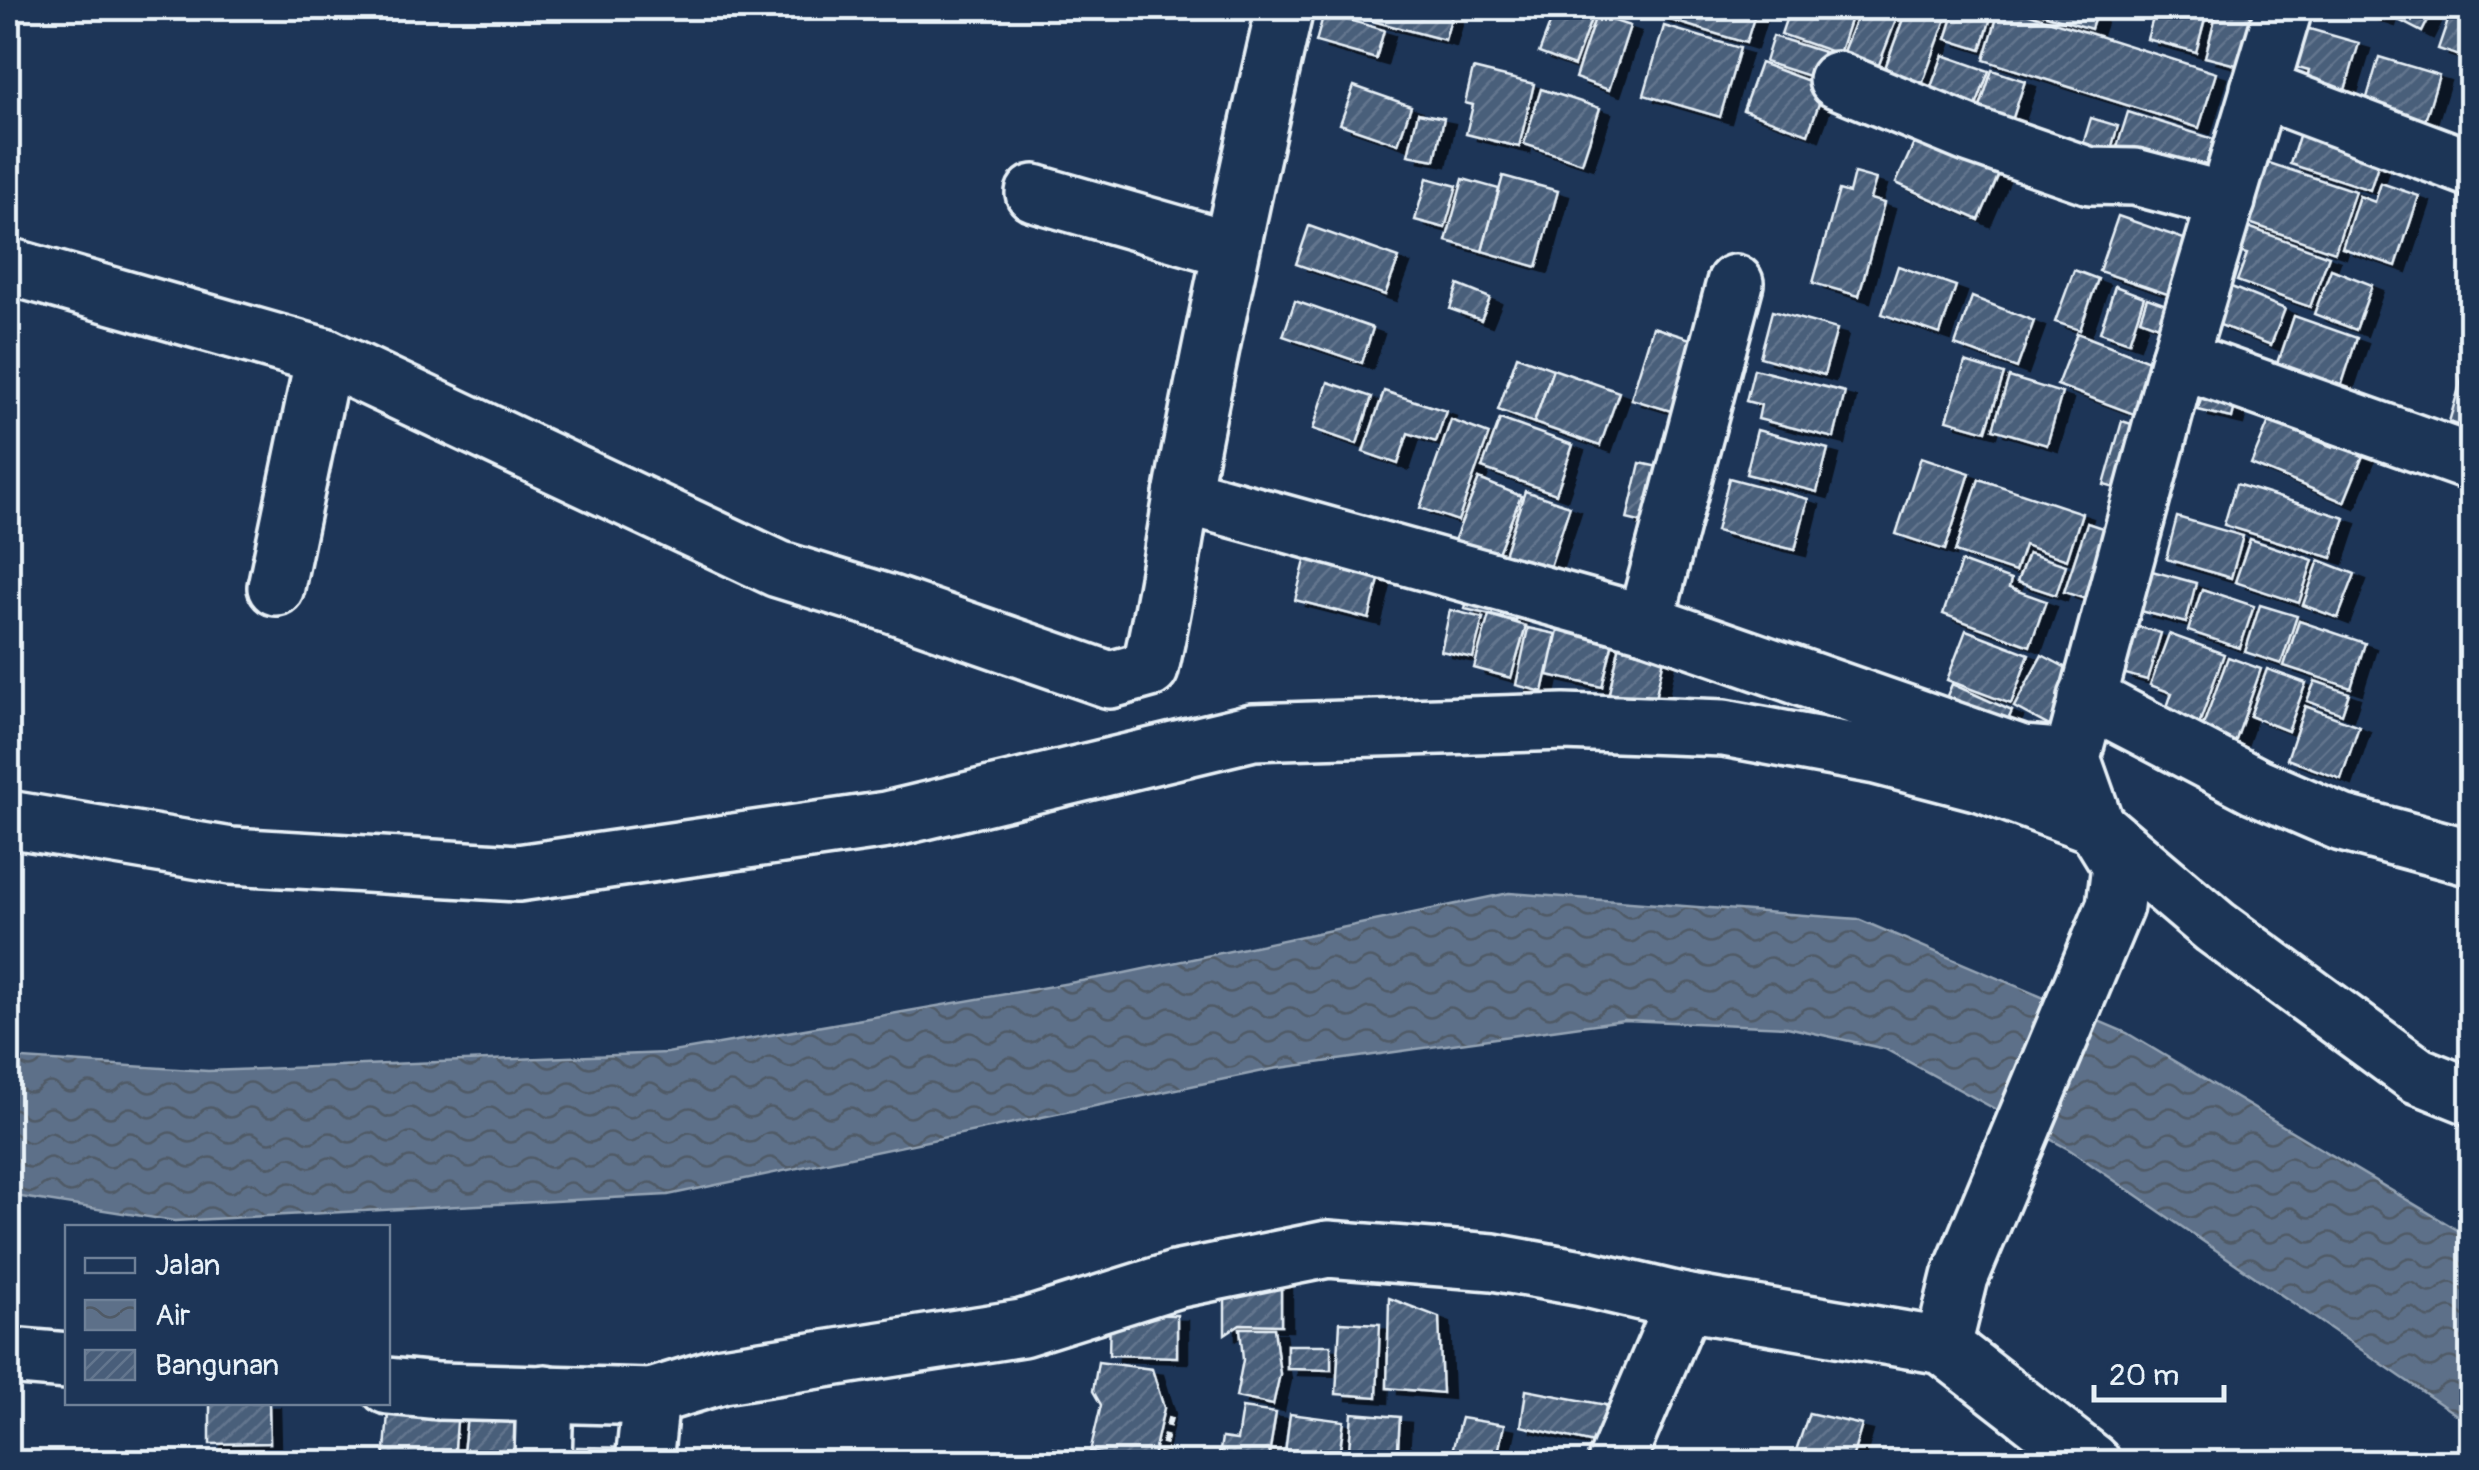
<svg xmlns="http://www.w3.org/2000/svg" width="2479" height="1470" font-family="Pangolin,sans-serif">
<defs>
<pattern id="water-waves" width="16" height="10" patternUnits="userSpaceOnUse" patternTransform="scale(2.5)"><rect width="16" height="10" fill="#5d7089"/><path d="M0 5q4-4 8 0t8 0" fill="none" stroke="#505a66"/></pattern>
<pattern id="building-hatch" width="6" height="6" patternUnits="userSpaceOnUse" patternTransform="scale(2.5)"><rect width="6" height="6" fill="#495e7a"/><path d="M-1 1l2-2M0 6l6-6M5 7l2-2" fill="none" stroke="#63768e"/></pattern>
<filter id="shadow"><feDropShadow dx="11" dy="6" stdDeviation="0" flood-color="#0009"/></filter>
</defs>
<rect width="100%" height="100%" fill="#1d3557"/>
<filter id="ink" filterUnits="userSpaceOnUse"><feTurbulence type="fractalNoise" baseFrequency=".01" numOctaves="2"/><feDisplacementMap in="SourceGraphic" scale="20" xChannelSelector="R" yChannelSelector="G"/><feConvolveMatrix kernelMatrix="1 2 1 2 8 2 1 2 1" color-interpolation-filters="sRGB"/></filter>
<g filter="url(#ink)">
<polygon fill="url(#water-waves)" stroke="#95a4b5" stroke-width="2.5" points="1509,893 1858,919 2127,1033 2471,1238 2471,1425 2070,1150 1885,1049 1787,1027 1624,1020 1273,1069 668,1195 174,1221 8,1195 8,1058 208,1071 667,1053 1115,975"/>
<g fill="url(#building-hatch)" stroke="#e8f1f8" stroke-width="2.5" filter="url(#shadow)">
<polygon points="1368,8 1454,8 1445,40 1365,19"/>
<polygon points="1556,8 1584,8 1594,11 1574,66 1539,53"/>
<polygon points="1660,8 1757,8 1746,43 1657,16"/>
<polygon points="1790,8 1854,8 1839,54 1781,34"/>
<polygon points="1860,8 1893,8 1900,10 1875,75 1839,62"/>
<polygon points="1907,8 1915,8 1946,19 1919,93 1881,79"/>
<polygon points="1956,8 1994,8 1981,50 1946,39"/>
<polygon points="2000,8 2010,8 2216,73 2199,128 1984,60"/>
<polygon points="2024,8 2098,8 2091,29"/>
<polygon points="2156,8 2208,8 2196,52 2147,39"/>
<polygon points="2218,8 2265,8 2248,68 2205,57"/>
<polygon points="2348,8 2388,8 2384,20"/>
<polygon points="2393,8 2434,8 2422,32 2389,15"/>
<polygon points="2452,8 2472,8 2472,60 2438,49"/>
<polygon points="1324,13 1384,30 1376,59 1316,42"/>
<polygon points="1596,15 1630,26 1609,90 1575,78"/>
<polygon points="1664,26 1740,48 1720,117 1644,95"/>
<polygon points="2306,28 2359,43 2342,100 2304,90 2309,71 2294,67"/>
<polygon points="1773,36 1833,55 1824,81 1765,62"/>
<polygon points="1943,55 1989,71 1971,120 1925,103"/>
<polygon points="2379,57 2439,75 2420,137 2361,118"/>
<polygon points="1760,63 1825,87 1808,134 1743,110"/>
<polygon points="1473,69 1534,84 1519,147 1466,134 1473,105 1465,103"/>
<polygon points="1992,70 2025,81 2008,133 1975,123"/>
<polygon points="1354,86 1411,106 1398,144 1340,124"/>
<polygon points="1541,89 1600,108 1582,163 1524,144"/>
<polygon points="2472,100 2472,151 2455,145"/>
<polygon points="2128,112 2214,139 2200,184 2114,157"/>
<polygon points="1418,113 1444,118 1435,160 1408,155"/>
<polygon points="2305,117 2385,143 2370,190 2290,164"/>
<polygon points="2091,118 2118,126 2108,159 2081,151"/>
<polygon points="1921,128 1953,154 1999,174 1979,220 1896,183"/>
<polygon points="2266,162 2355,191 2335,252 2246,222"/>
<polygon points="1854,173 1876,179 1870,199 1884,203 1859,296 1813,283 1839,190 1849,193"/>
<polygon points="1503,176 1558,191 1537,267 1482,251"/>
<polygon points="1427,178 1457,186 1445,228 1415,220"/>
<polygon points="1463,179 1499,189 1482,251 1446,241"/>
<polygon points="2381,183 2419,196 2396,266 2342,248 2359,196 2375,202"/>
<polygon points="2118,216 2201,245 2182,299 2099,271"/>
<polygon points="1309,226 1399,258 1385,295 1296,264"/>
<polygon points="2248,227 2329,256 2310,307 2237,281 2247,254 2239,252"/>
<polygon points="1898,266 1956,286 1940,334 1882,314"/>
<polygon points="2331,269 2372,285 2356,330 2314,314"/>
<polygon points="2074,270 2098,279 2080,330 2055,322"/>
<polygon points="1458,285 1490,298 1481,320 1450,309"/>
<polygon points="2115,286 2144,297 2129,342 2100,332"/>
<polygon points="2229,286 2285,309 2271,345 2215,323"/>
<polygon points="1972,297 2034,321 2017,368 1955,345"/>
<polygon points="2147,298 2180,310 2172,331 2140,319"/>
<polygon points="1295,301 1373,328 1362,363 1283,336"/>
<polygon points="1772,311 1837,329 1824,375 1760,357"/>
<polygon points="2294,316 2357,338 2340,390 2276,369"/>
<polygon points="1653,327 1703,343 1681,414 1631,399"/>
<polygon points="2077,333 2167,368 2147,419 2057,385"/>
<polygon points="1517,356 1553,369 1534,423 1498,410"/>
<polygon points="1965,362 2004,374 1986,431 1947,420"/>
<polygon points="1553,369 1619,392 1600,446 1534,423"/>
<polygon points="1754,369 1845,392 1834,438 1758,419 1761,405 1746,401"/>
<polygon points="2464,371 2472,373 2472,429 2449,422"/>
<polygon points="2009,377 2062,393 2047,445 1993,429"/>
<polygon points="1328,382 1372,397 1357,444 1313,429"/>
<polygon points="2204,386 2238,394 2232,418 2198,410"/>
<polygon points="1384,391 1446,411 1436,442 1408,433 1398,464 1363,452"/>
<polygon points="1500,419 1573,445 1556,494 1482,468"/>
<polygon points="1451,420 1489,434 1458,521 1420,508"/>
<polygon points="2122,421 2154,431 2136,494 2104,485"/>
<polygon points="2269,421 2333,447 2340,429 2369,441 2344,502 2251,464"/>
<polygon points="1757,430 1828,449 1817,492 1746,474"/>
<polygon points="1921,457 1970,473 1945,550 1896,534"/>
<polygon points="1640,463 1677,471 1664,528 1627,519"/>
<polygon points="1729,478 1808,499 1795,550 1716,531"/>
<polygon points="1479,479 1521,496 1495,560 1453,543"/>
<polygon points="1979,479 2082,513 2067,560 2024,545 2015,572 1955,552"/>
<polygon points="2236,484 2345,518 2332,558 2224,525"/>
<polygon points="1525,491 1570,506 1544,585 1499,570"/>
<polygon points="2177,517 2243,536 2231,578 2166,559"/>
<polygon points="2087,523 2127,536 2104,605 2064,592"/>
<polygon points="2250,539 2313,560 2299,603 2235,582"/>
<polygon points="1308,549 1382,568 1369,619 1295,600"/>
<polygon points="2028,553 2066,565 2056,595 2017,582"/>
<polygon points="2319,560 2355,574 2338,618 2303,605"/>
<polygon points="1961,562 2011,580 2009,588 2046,601 2030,646 1943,614"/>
<polygon points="2152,571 2196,583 2186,623 2141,611"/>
<polygon points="2202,589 2254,606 2240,648 2188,631"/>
<polygon points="1469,590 1520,602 1516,621 1465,609"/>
<polygon points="2260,605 2297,616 2281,664 2245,652"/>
<polygon points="1450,610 1483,618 1473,658 1441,651"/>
<polygon points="1489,615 1526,626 1511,678 1474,668"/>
<polygon points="1560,621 1615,633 1602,687 1548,675"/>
<polygon points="2299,621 2365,643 2351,688 2284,666"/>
<polygon points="2136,626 2161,633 2147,680 2122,673"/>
<polygon points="1528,628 1556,634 1543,692 1516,685"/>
<polygon points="1966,630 2029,654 2011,704 1947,680"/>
<polygon points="2169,634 2224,654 2197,730 2163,718 2172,693 2150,685"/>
<polygon points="1622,635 1667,645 1654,703 1609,693"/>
<polygon points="2042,655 2087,679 2059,731 2014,707"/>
<polygon points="2228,657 2261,669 2235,743 2201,731"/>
<polygon points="2267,669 2306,683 2288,731 2250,716"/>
<polygon points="2315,681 2349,693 2342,714 2307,701"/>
<polygon points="1952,684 2012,711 2001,736 1941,710"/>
<polygon points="2305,706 2359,726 2341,779 2287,759"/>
<polygon points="1225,1281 1281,1282 1281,1325 1240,1324 1225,1334"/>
<polygon points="1389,1298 1439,1317 1442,1393 1387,1388"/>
<polygon points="1110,1314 1177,1315 1177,1357 1109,1355"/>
<polygon points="1340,1322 1380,1324 1377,1397 1336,1394"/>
<polygon points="1240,1328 1274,1328 1280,1374 1273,1405 1236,1397 1243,1360"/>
<polygon points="1287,1345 1331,1345 1331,1370 1287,1369"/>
<polygon points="1098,1362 1152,1369 1164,1408 1152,1462 1138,1462 1090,1452 1101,1405 1093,1391"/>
<polygon points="1526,1390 1606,1405 1602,1445 1521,1426"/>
<polygon points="210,1402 269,1402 270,1443 210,1444"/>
<polygon points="389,1402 458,1408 454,1462 384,1462"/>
<polygon points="468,1407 538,1413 534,1462 462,1462"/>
<polygon points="1242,1408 1276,1413 1269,1455 1278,1456 1277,1462 1218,1462 1222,1438 1237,1440"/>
<polygon points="1352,1413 1400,1417 1397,1462 1348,1462"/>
<polygon points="1809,1413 1862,1425 1851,1462 1792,1462"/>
<polygon points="1290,1414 1344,1421 1338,1462 1284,1460"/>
<polygon points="1461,1418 1504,1425 1496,1462 1449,1462"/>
<polygon points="577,1447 641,1448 640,1462 577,1462"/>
<polygon points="1053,1448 1120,1462 1050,1462"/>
<polygon points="1679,1450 1718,1462 1673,1462"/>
</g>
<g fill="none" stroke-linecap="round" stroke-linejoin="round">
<g stroke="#e8f1f8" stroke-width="62">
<g id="minor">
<polyline points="1837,80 1971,135 2090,176 2135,177 2227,201"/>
<polyline points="2259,89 2472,169"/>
<polyline points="1034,193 1230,249"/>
<path d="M8,266L324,356L778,569L888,603L1110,680L1150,669C1167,598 1176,525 1190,453C1219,304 1251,156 1285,8"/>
<polyline points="2179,359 2472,463"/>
<polyline points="1182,495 1645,623 2022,754 2072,758"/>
<polyline points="276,587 324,356"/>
<polyline points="1645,623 1735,283"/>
<polyline points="2087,698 2256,786 2342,823 2472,858"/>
<polyline points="8,819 231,856 518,873 887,820 1253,732 1564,722 1724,728 1876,756 1984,784 2096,826 2215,927 2417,1075 2472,1097"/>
<polyline points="1943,1346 1960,1277 2115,906 2120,865 2096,826 2072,758 2179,359 2284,8"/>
<polyline points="8,1356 68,1361"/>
<polyline points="388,1386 438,1391 651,1397 723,1375 1022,1328 1175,1280 1328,1249 1493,1262 1582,1278 1684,1302 1943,1346 2092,1462"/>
<polyline points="543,1462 545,1393"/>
<polyline points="644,1462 651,1397"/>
<polyline points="1616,1462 1684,1302"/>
</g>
</g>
<polyline stroke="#e8f1f8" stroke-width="6" stroke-dasharray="10 8" stroke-linecap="butt" points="1159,1462 1172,1410"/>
<use href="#minor" stroke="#1d3557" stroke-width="55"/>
</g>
</g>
<rect width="2479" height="1470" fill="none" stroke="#1d3557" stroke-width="40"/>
<rect x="20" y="20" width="2439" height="1430" fill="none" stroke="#e8f1f8" stroke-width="4" filter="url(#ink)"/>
<rect x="65" y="1225" width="325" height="180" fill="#1d3557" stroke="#6e8097" stroke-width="2.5"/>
<rect x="85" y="1258" width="50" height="15" fill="#1d3557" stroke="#6e8097" stroke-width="2.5"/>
<text x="155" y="1275" font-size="30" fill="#e8f1f8">Jalan</text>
<rect x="85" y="1300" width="50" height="30" fill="url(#water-waves)" stroke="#6e8097" stroke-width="2.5"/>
<text x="155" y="1325" font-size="30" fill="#e8f1f8">Air</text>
<rect x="85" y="1350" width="50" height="30" fill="url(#building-hatch)" stroke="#6e8097" stroke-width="2.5"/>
<text x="155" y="1375" font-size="30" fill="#e8f1f8">Bangunan</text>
<path d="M2094 1385v15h130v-15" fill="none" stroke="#e8f1f8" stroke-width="5"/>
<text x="2109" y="1385" font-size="30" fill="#e8f1f8" stroke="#1d3557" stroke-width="8" paint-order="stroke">20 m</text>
</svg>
